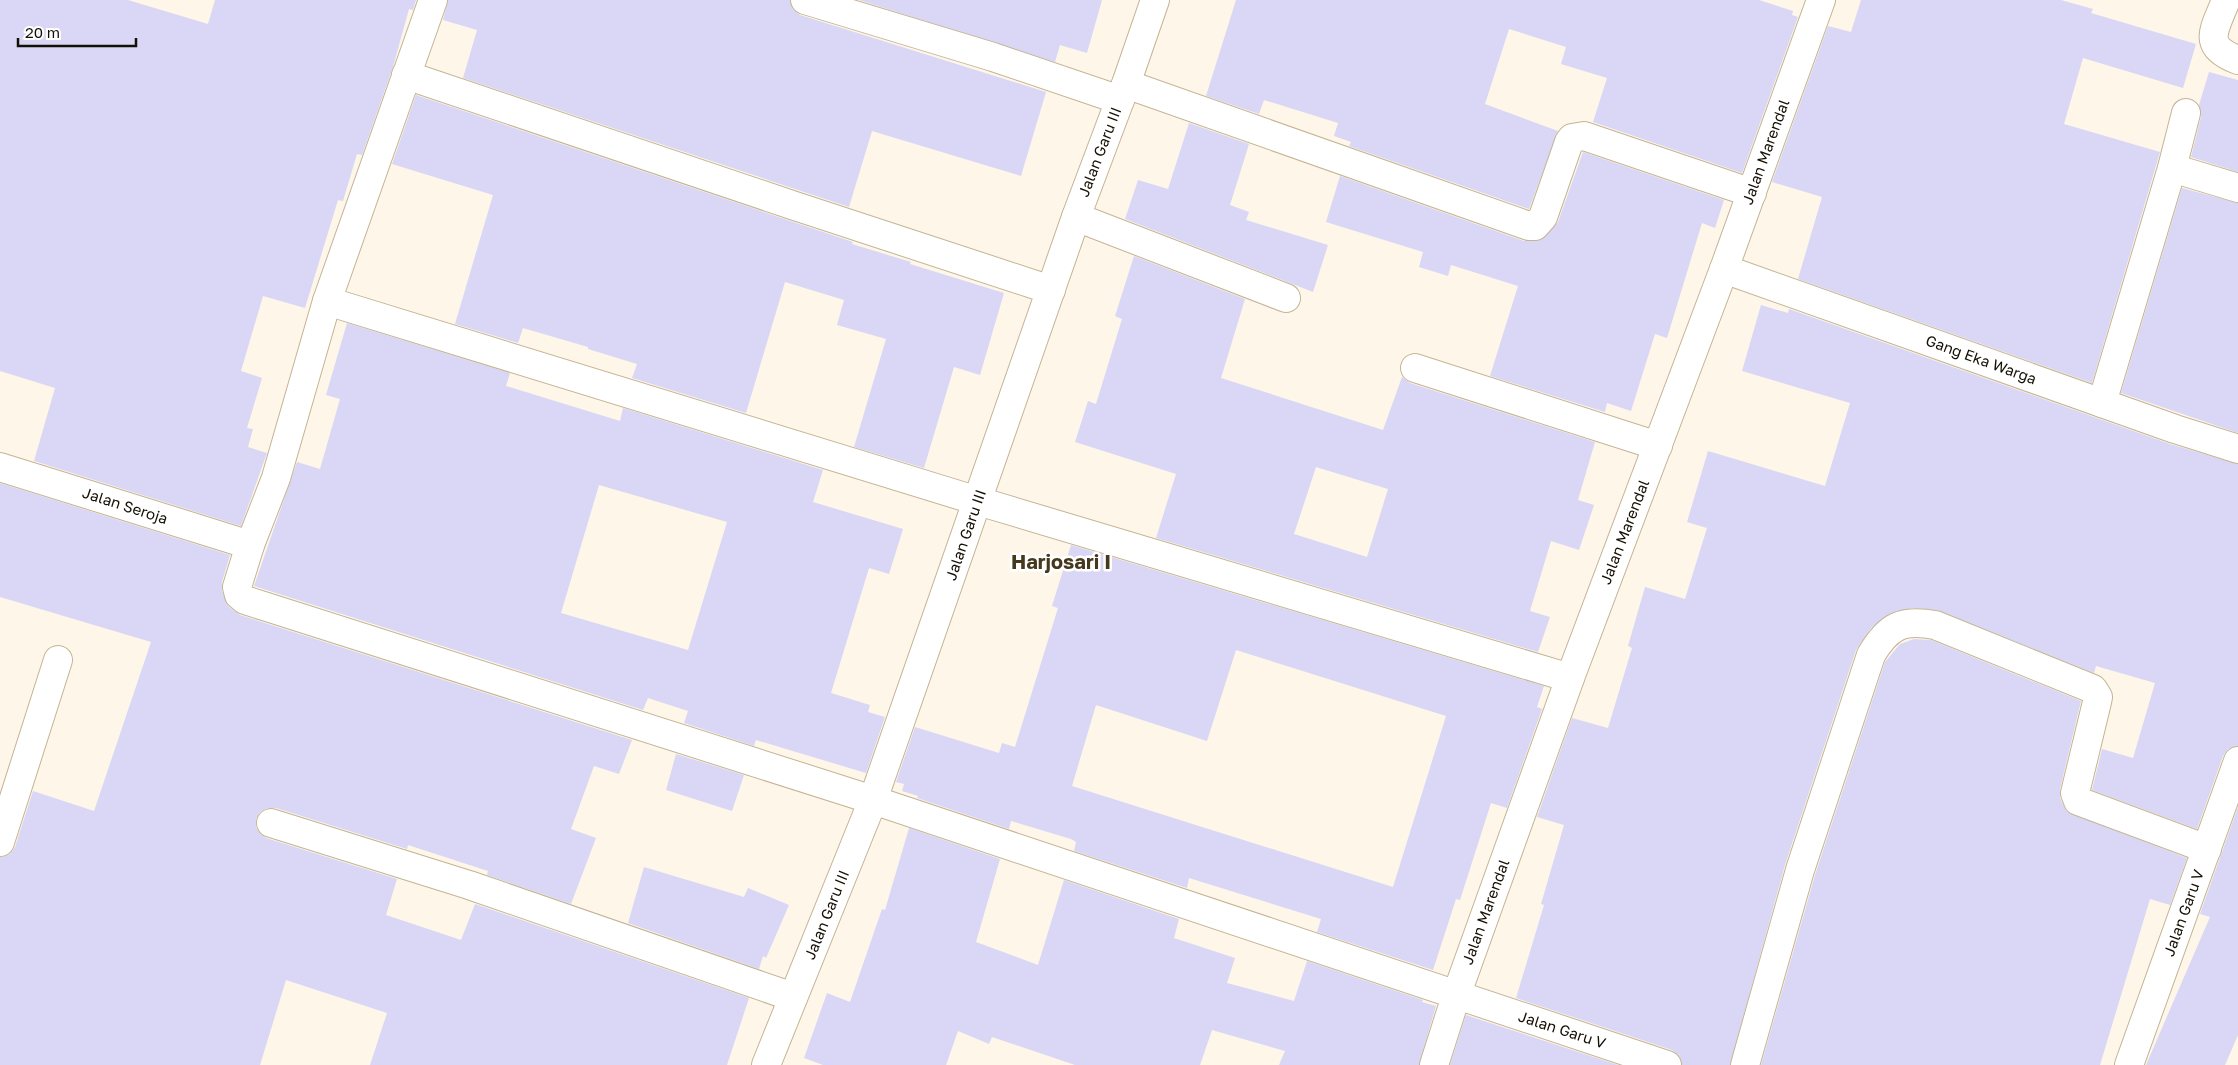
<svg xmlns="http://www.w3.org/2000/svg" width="2238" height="1065" font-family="'Golos Text',sans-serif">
<rect width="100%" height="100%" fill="#fdf6e9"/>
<g fill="#d9d7f5" fill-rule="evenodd">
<polygon points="0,0 128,0 208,24 215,0 416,0 413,10 409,9 393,67 362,155 357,154 343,201 338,200 305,308 263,296 241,371 262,378 247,428 253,429 248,447 267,453 241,526 34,461 55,388 0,371"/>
<polygon points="448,0 790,0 793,10 800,15 1046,92 1021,176 872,131 849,207 463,78 477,30 443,20"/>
<polygon points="859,0 1102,0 1087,53 1060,45 1055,62"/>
<polygon points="1236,0 1759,0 1793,11 1792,15 1798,17 1742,173 1593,122 1607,78 1561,64 1566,47 1509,29 1485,104 1558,131 1529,209 1349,146 1351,142 1334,136 1338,123 1264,100 1259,114 1206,96"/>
<polygon points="1861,0 2061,0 2093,9 2091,13 2196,44 2183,88 2083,58 2064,124 2160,152 2092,383 1798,279 1822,197 1772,182 1828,26 1851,32"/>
<polygon points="2209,72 2238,80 2238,172 2191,157 2201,117 2199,105"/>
<polygon points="416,95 853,242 852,244 911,262 910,264 1004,293 980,375 954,367 924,468 854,447 886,339 837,325 844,300 785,282 746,413 632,378 637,364 588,349 588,347 523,328 518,343 455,324 493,195 392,164"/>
<polygon points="1189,123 1249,144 1230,205 1249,212 1246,220 1328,245 1313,292 1125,219 1138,180 1168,189"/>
<polygon points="1583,152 1724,200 1715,228 1702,223 1667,338 1655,334 1631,411 1607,403 1605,412 1490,376 1518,286 1451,265 1448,276 1419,267 1423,252 1326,222 1340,176 1524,241 1541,240 1558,222"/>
<polygon points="2182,188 2238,203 2238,433 2121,393"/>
<path d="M1134,256L1245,299L1221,378L1383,430L1402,377L1410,383L1595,442L1578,500L1594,505L1579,550L1551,541L1530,611L1550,617L1538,652L1156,538L1176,474L1075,442L1088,401L1096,404L1122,319L1115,316ZM1316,467L1388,489L1367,557L1294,534Z"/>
<polygon points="1761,305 1788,313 1789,309 2170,444 2238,464 2238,746 2228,749 2223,756 2197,829 2092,790 2102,749 2133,758 2155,683 2096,666 2094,673 1937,610 1912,608 1889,614 1871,628 1856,650 1785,865 1730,1065 1682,1065 1679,1055 1672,1050 1516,998 1544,905 1541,904 1564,825 1537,817 1572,718 1608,728 1632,648 1628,646 1645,587 1685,599 1707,528 1687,522 1708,451 1825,486 1850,403 1742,371"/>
<path d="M347,323L510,373L506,386L620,421L623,408L823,470L813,502L903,529L889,574L869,568L831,693L870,705L868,712L885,717L866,773L756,740L754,746L684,723L688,711L648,698L643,710L254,586L297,462L320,469L340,399L326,395ZM599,485L727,522L688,650L561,613Z"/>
<polygon points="0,483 230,555 222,582 222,591 229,607 240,615 632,740 619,774 594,766 571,829 596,838 571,904 487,875 488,871 408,845 407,849 276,808 267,808 260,812 256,819 256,827 260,834 266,838 397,879 386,915 461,940 475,904 749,998 727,1065 370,1065 387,1013 286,980 260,1065 0,1065 0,857 10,854 15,847 33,791 94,811 151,642 0,597"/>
<path d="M1071,545L1544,686L1537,707L1542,709L1507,808L1491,803L1460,900L1456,899L1433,970L1317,932L1321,919L1189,878L1187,888L1074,851L1076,842L1071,839L1011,821L1009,829L917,798L918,796L902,791L904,784L896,782L915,727L999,753L1002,743L1015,747L1058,608L1052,606ZM1236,650L1446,716L1393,887L1072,786L1096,705L1207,741Z"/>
<polygon points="1914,639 1931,640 2081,701 2060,789 2060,798 2067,812 2187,858 2170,905 2150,899 2100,1065 1761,1065 1815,875 1885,662 1900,644"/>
<polygon points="676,754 744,775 732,811 666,790"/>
<polygon points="2238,807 2238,1035 2225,1065 2146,1065 2210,917 2200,914"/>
<polygon points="909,828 1000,859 976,942 1038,965 1064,880 1179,919 1174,938 1235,958 1227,983 1294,1001 1307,961 1423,1000 1422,1002 1436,1006 1419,1065 1279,1065 1285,1051 1212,1030 1200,1065 1075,1065 992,1037 989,1044 958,1031 946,1065 823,1065 804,1058 827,993 850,1002 882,909 885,910"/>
<polygon points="644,867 744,897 748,888 789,905 766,958 763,956 759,969 628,923"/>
<polygon points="1466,1015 1484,1021 1618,1065 1450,1065"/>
</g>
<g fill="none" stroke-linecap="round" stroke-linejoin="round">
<g stroke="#c4b494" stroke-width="30">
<g id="minor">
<polyline points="433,0 327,301 276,478 250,545 237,587 239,595 245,600 270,608 873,800 1667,1065"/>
<polyline points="805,0 993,57 1120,100"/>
<path d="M2226,0C2215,29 2200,46 2238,60"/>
<polyline points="406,75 795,206 1051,290"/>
<polyline points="1126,84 1529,226 1535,226 1543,217 1569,142 1572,138 1584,136 1752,193"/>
<polyline points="2172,168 2186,113"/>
<polyline points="1076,217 1286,298"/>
<polyline points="1724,269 2175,429 2238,449"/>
<polyline points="327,301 978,501 1570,678"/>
<polyline points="1415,368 1658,446"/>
<polyline points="2102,403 2172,168 2238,188"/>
<polyline points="0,467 250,545"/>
<polyline points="271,823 469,885 793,997"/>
<polyline points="0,842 58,660"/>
<polyline points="766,1065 873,800 1076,217 1126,84 1155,0"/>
<polyline points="1434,1065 1456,996 1570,678 1724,269 1821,0"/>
<path d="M1745,1065L1800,870L1871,655C1888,626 1902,619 1935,625L2093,689L2098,697L2097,702L2075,793L2078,801L2207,849"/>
<polyline points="2129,1065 2238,761"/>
</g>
</g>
<use href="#minor" stroke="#fff" stroke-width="28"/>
</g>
<g text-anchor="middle" stroke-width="5" stroke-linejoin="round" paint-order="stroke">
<g font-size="15" fill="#151005" stroke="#fff">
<text transform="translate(1100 152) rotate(-69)" y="5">Jalan Garu III</text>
<text transform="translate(1766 152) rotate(-70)" y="5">Jalan Marendal</text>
<text transform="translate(1981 360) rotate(20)" y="5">Gang Eka Warga</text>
<text transform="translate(125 506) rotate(18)" y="5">Jalan Seroja</text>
<text transform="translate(1625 532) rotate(-69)" y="5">Jalan Marendal</text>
<text transform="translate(966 535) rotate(-71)" y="5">Jalan Garu III</text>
<text transform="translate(1486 912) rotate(-70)" y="5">Jalan Marendal</text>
<text transform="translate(2184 913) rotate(-70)" y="5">Jalan Garu V</text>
<text transform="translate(827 915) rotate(-68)" y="5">Jalan Garu III</text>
<text transform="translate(1562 1030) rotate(18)" y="5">Jalan Garu V</text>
</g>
<g font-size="20" font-weight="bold" fill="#46381c" stroke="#fff">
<text x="1061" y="569">Harjosari I</text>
</g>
</g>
<path d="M18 38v8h118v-8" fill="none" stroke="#151005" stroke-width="2.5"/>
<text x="25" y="38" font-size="15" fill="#151005" stroke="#ffffff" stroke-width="4" paint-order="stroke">20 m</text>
</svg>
